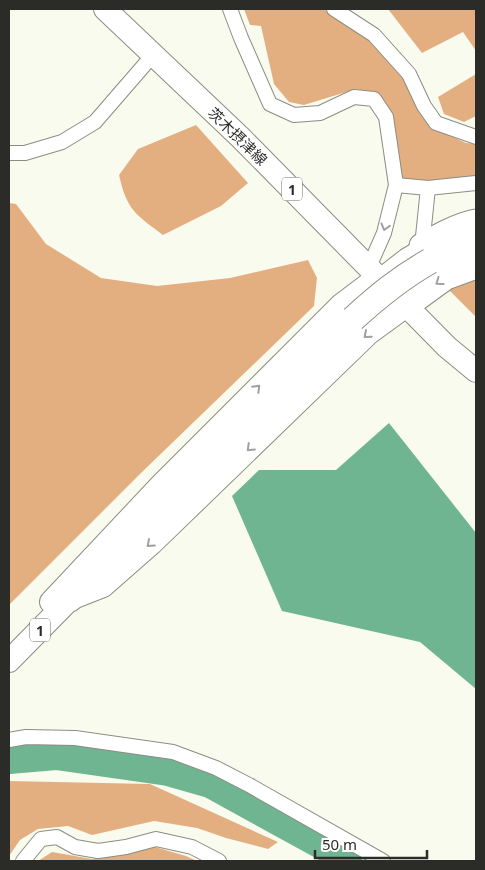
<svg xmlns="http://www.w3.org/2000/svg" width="485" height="870" viewBox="0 0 485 870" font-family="'Noto Sans','Noto Sans JP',sans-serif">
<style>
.forest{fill:#e4af80}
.water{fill:#70b592}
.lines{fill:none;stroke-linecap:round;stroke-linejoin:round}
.river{stroke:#70b592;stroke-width:28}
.minor-casing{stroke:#8c8d82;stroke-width:16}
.primary-casing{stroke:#8c8d82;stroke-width:24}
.motorway-casing{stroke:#8c8d82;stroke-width:27}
.minor{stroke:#fff;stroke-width:14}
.primary{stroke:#fff;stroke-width:22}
.motorway{stroke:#fff;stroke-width:25}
.motorway-bridge-casing{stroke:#8c8d82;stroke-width:27;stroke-linecap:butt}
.motorway-bridge{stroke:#fff;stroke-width:25}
.oneway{stroke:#a0a09e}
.labels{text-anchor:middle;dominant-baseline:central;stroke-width:4;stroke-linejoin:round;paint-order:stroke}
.shield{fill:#fff;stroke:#6b6b68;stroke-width:1}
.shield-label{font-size:14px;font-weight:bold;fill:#2b2b27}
.street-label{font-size:15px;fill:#2b2b27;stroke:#fff}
</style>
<rect width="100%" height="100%" fill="#fafbef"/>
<g class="forest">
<path d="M 244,9 L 324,9 L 369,38 L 402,77 L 417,107 L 433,128 L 466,143 L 476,144 L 476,178 L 428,181 L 402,178 L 391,115 L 376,93 L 356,89 L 304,105 L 289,102 L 274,84 L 261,26 L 250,25 Z"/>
<path d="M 388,9 L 476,9 L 476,51 L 463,32 L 422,53 Z"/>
<path d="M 476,74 L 476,116 L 464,122 L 444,114 L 438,97 Z"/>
<path d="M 196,125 L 248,183 L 221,206 L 163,235 C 135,214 127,210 119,175 L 138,149 Z"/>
<path d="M 9,203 L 16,204 L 46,244 L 101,278 L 157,286 L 230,278 L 308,260 L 317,278 L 314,306 L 142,472 L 10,604 L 9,604 Z"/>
<path d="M 476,274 L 476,317 L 449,290 Z"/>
<path d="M 9,781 L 150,784 L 278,842 L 268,849 L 226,838 L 197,828 L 154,821 L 92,835 L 68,826 L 38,829 L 20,840 L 9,856 Z"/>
<path d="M 155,847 L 186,856 L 197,861 L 38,861 L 52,852 L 92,859 L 127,854 Z"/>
</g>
<path class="water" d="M 389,423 L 476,533 L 476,689 L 420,642 L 282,611 L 232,496 L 259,470 L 336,470 Z"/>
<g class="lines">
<path class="river" d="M 9,760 L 56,756 L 168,772 L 210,784 L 332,851 L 348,861"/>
<defs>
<g id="minor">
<path d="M 230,9 L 241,38 L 270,104 L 294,115 L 320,113 L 354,97 L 374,99 L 386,117 L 396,185 L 384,233 L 369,267"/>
<path d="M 334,9 L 374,35 L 409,74 L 424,106 L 436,123 L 476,137"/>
<path d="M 9,153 L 25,153 L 62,142 L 95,122 L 153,55"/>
<path d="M 396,185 L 428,188 L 476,183"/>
<path d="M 378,277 L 405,256 L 422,246 L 428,188"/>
<path d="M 9,740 L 26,737 L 75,738 L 173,752 L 216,768 L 249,785 L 383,861"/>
<path d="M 23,861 L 41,839 L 57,837 L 75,847 L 98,851 L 126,847 L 156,839 L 192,847 L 219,861"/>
</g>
<g id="primary">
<path d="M 105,9 L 240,137 L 447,347 L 476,371"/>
<path d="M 51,602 L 161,485 L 341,305 L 378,277"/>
<path d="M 9,661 L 70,599 L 103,586 L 152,543 L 369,333 L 406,306"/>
</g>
<g id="motorway">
<path d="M 422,246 C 439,236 457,226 476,222"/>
<path d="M 430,261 L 476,242"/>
<path d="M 406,306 L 446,277 L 476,266"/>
<path d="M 70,599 L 152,516 L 353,319"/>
</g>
</defs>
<use href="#minor" class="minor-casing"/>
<use href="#primary" class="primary-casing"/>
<use href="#motorway" class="motorway-casing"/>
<use href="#minor" class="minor"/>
<use href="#primary" class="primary"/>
<use href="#motorway" class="motorway"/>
<defs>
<path id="motorway-bridge" d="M 353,319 C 378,296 400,278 430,261"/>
</defs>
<use href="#motorway-bridge" class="motorway-bridge-casing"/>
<use href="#motorway-bridge" class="motorway-bridge"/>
</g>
<defs><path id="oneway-chevron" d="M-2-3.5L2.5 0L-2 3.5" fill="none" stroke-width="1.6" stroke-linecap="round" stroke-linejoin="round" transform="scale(1.25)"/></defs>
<g class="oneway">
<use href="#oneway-chevron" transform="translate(385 227) rotate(105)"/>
<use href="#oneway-chevron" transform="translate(439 282) rotate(144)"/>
<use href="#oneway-chevron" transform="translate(367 335) rotate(139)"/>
<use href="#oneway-chevron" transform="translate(257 388) rotate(-45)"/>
<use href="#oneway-chevron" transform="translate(250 448) rotate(136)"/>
<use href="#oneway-chevron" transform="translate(150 544) rotate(138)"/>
</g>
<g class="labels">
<g class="shield">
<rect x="282" y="177.5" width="20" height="23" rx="4"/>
<rect x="30" y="618.5" width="20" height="23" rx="4"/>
</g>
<g class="shield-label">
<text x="292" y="189">1</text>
<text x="40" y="630">1</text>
</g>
<g class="street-label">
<text transform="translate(238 136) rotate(44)">茨木摂津線</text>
</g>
</g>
<rect width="485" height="870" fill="none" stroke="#2b2b27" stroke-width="20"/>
<path d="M315 850v8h112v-8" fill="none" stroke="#2b2b27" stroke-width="2.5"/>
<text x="322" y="850" font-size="15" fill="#2b2b27" stroke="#ffffff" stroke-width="4" paint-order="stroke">50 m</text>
</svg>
